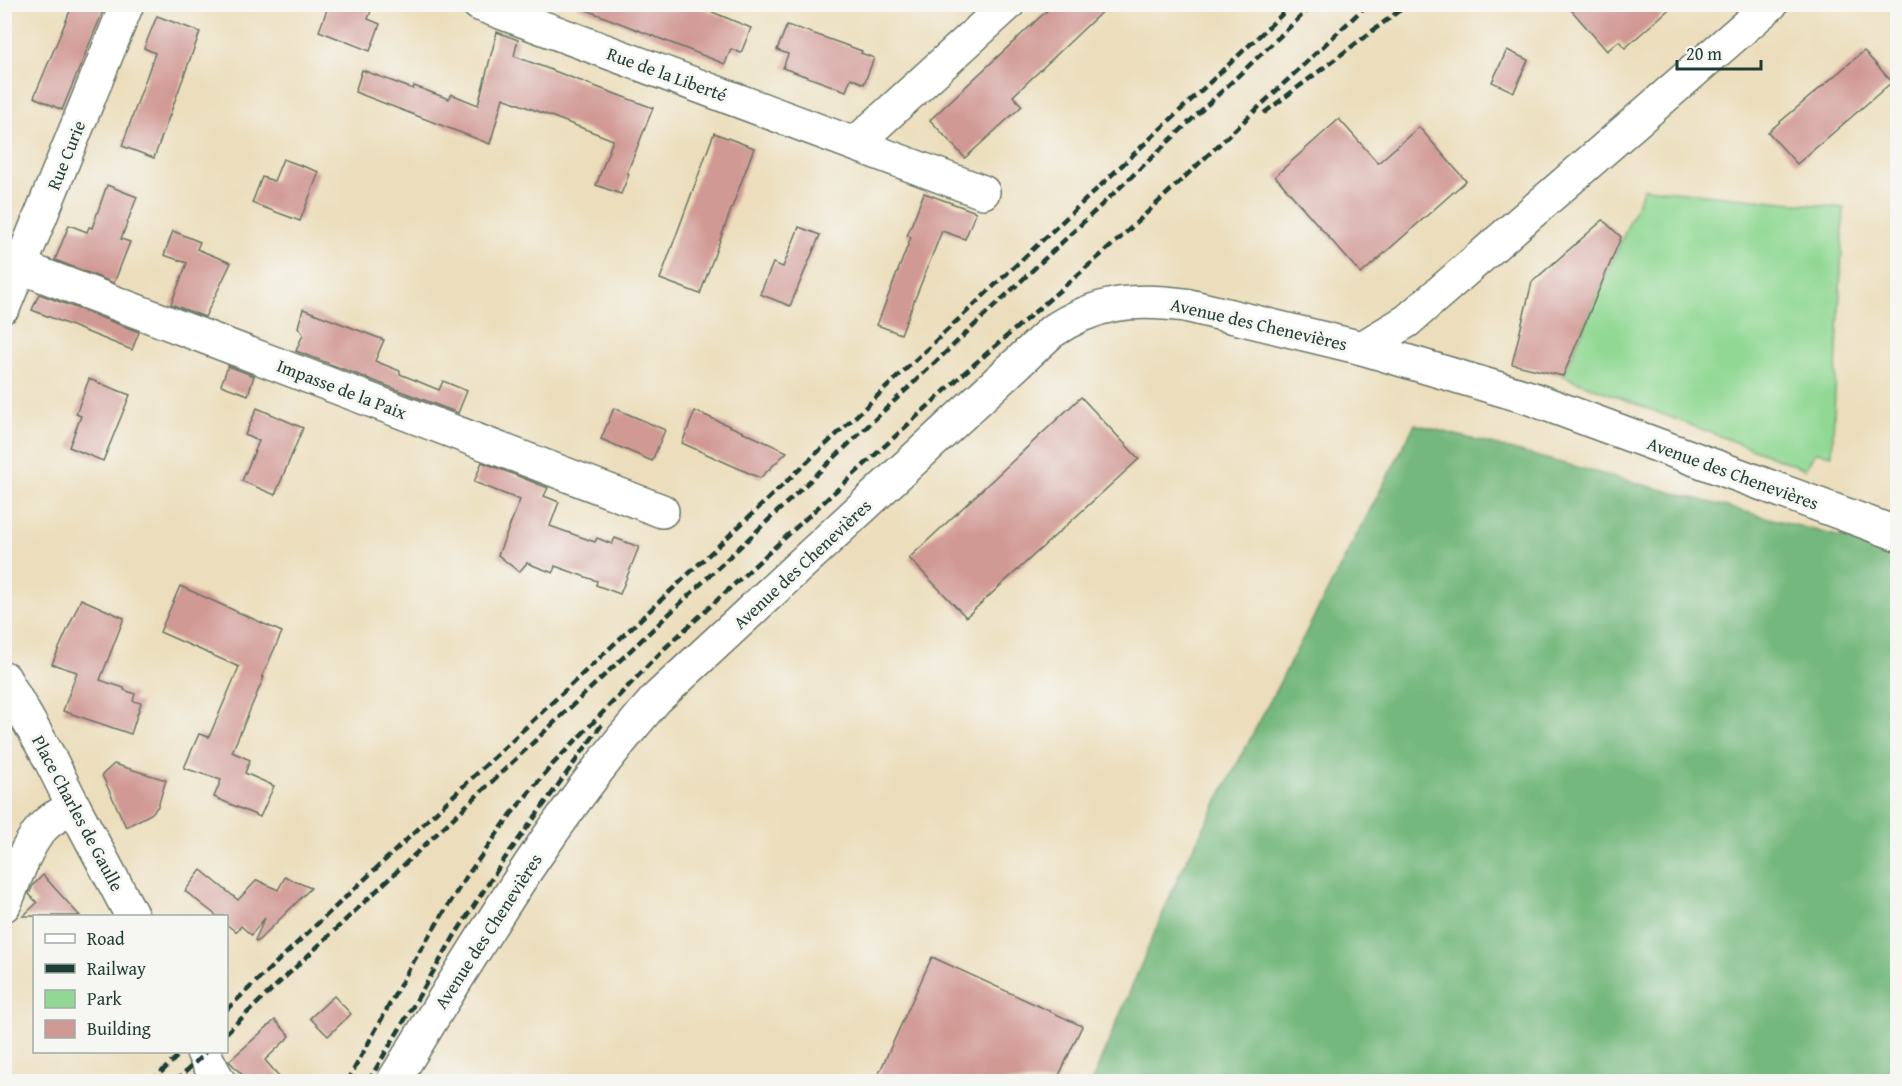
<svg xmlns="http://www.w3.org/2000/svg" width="1902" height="1086" viewBox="0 0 1902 1086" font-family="'Gentium Book Plus',serif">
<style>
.green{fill:#90d893;stroke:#588a64;stroke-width:1.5}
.forest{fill:#74b87d;stroke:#4a7a58;stroke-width:1.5}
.building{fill:#d19994}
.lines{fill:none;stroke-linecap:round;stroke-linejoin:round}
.minor-casing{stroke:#677564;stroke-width:36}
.minor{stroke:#fff;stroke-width:33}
.rail{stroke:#1f3d34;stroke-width:4.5;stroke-dasharray:9 4.5;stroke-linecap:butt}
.labels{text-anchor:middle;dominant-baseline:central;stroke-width:6;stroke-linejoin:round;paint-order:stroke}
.street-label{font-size:18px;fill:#1f3d34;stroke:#f6f6f2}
</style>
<rect width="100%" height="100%" fill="#f6f6f2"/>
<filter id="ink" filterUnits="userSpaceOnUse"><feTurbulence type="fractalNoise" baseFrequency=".0167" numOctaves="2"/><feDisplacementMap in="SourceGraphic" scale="12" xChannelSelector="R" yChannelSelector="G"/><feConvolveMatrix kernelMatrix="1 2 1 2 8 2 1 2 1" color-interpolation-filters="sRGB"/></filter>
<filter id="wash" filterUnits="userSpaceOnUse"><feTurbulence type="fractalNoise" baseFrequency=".008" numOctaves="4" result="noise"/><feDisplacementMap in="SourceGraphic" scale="24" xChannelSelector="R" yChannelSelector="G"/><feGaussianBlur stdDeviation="1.35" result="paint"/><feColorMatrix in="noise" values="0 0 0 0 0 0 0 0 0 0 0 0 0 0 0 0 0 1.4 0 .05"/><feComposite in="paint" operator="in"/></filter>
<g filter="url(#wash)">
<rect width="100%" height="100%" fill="#ecdebc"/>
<path class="green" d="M 1644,188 L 1844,208 L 1832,455 L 1816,452 L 1805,469 L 1563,376 Z"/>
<path class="forest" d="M 1415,424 L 1897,552 L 1897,1081 L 1092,1081 L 1179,875 Z"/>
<g id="blocks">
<g class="building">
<path d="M 73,4 L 106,4 L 62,110 L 34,97 Z"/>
<path d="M 329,4 L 353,4 L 371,11 L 368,19 L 380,24 L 370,51 L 319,31 Z"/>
<path d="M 576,4 L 693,4 L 751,28 L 741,53 L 731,49 L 725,64 L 576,6 Z"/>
<path d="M 1054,4 L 1110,4 L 1013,96 L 1022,106 L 965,158 L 930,120 Z"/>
<path d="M 1566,4 L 1675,4 L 1625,48 L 1619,41 L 1607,51 Z"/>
<path d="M 157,16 L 200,32 L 154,158 L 122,146 L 155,53 L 144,48 Z"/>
<path d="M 787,25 L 798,29 L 798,28 L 862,51 L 861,53 L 874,58 L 864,84 L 851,78 L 846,91 L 783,68 L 788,54 L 777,50 Z"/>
<path d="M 497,32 L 518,40 L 514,56 L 653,108 L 627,173 L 629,174 L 621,194 L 596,185 L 613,140 L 590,131 L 503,98 L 490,144 L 355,92 L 362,70 L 413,89 L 414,86 L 449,99 L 451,94 L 478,105 Z"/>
<path d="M 1507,50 L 1528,60 L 1514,92 L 1492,82 Z"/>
<path d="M 1864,51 L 1892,82 L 1797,164 L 1768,132 Z"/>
<path d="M 1339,119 L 1378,163 L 1419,127 L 1466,181 L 1361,274 L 1275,176 Z"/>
<path d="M 714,133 L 754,148 L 700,294 L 660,279 Z"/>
<path d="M 283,159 L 319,172 L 300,221 L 252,203 L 262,177 L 274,181 Z"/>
<path d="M 107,185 L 137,197 L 121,239 L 130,242 L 114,283 L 55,260 L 69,225 L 87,232 L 89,227 L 92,228 Z"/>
<path d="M 924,193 L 976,212 L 965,239 L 942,231 L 901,334 L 877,325 L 911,237 L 907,236 Z"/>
<path d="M 1603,220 L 1621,237 L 1563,376 L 1512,364 L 1532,282 Z"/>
<path d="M 799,227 L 820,235 L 790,306 L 760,294 L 773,263 L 783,267 Z"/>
<path d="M 173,231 L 200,242 L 197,249 L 231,263 L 205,317 L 171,304 L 187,263 L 164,255 Z"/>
<path d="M 39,294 L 139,332 L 132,350 L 32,310 Z"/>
<path d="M 303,309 L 384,340 L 375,361 L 400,371 L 400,374 L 439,390 L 443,381 L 467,391 L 458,413 L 296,351 L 303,334 L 298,327 Z"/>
<path d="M 228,366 L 254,376 L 248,395 L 221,385 Z"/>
<path d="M 89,379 L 130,395 L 103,461 L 69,447 L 81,416 L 76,414 Z"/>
<path d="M 1081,397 L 1139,459 L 966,617 L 909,558 Z"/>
<path d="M 257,408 L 303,428 L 275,495 L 242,481 L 259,441 L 245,435 Z"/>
<path d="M 614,408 L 665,430 L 652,461 L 601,439 Z"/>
<path d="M 695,411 L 750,435 L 787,452 L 760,478 L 682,443 Z"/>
<path d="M 482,462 L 548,488 L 544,496 L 559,502 L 550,526 L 595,542 L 597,538 L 612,544 L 615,538 L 639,547 L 620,594 L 596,585 L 597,581 L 555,566 L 553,573 L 527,563 L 519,572 L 498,555 L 520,500 L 474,482 Z"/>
<path d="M 180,586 L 282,632 L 262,677 L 264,677 L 232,752 L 250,760 L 245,773 L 274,786 L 260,817 L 214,797 L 221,780 L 184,768 L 199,734 L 209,737 L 239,667 L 160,632 Z"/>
<path d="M 81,599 L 124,618 L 100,680 L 124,688 L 124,690 L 135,694 L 133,701 L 141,703 L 131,734 L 63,711 L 77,672 L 52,664 Z"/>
<path d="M 114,764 L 166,780 L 158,806 L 155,810 L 151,814 L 126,827 L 102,775 Z"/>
<path d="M 201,870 L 238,900 L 257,880 L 278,890 L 285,877 L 311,888 L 257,942 L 255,940 L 265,918 L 251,935 L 241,926 L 236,932 L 226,924 L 226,916 L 217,916 L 185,891 Z"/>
<path d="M 43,875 L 60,894 L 80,916 L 23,916 L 37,903 L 29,894 L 33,885 Z"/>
<path d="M 932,957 L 1082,1026 L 1056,1082 L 875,1082 Z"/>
<path d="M 334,996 L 351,1014 L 328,1036 L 310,1018 Z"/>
<path d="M 275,1020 L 290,1036 L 265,1060 L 284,1082 L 249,1082 L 229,1061 Z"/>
</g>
</g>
</g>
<g filter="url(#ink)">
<use href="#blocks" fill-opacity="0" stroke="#677564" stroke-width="1.5"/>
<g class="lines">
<defs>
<g id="minor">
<path d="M 479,4 L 983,192"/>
<path d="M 855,144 L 1008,4"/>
<path d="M 21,267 L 662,511"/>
<path d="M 4,306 L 127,4"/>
<path d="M 1362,348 L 1407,321 L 1771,4"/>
<path d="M 4,678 L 49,757 L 74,807 L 132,916"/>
<path d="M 4,905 C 15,881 26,843 45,825 C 53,817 64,812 74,807"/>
<path d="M 203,1052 L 219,1082"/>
<path d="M 393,1082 C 474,951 554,814 656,699 L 1051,332 C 1096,302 1132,298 1185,305 L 1362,348 L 1530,398 L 1898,534"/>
</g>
</defs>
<use href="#minor" class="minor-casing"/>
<use href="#minor" class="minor"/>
<g class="rail">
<path d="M 1264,113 L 1408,4"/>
<path d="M 226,1010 L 1293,4"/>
<path d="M 226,1033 L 1314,4"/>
<path d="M 151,1082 L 182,1052"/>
<path d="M 175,1082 L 206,1052"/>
<path d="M 347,1082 L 410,967 L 464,880 L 512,813 L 552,765 L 665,648 L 963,374 L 1118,240 L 1368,4"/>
<path d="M 368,1082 L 455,935 L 503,861 L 603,723"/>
</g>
</g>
</g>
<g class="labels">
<g class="street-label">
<text transform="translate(667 74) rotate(20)">Rue de la Liberté</text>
<text transform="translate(66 155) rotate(-68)">Rue Curie</text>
<text transform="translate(1259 324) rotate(13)">Avenue des Chenevières</text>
<text transform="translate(342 389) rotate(21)">Impasse de la Paix</text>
<text transform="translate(1733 473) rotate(20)">Avenue des Chenevières</text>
<text transform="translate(802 564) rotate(-43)">Avenue des Chenevières</text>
<text transform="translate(78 813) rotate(62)">Place Charles de Gaulle</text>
<text transform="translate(488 931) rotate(-57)">Avenue des Chenevières</text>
</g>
</g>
<rect width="1902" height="1086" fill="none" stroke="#f6f6f2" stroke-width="24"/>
<rect x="33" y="915" width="195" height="138" fill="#f6f6f2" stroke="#a0aca6" stroke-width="1.5"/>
<rect x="45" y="934" width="30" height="9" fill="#ffffff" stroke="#a0aca6" stroke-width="1.5"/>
<text x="87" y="945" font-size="18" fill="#1f3d34">Road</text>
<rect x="45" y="964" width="30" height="9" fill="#1f3d34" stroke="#a0aca6" stroke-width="1.5"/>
<text x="87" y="975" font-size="18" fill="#1f3d34">Railway</text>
<rect x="45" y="990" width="30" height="18" fill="#90d893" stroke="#a0aca6" stroke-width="1.5"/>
<text x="87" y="1005" font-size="18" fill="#1f3d34">Park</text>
<rect x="45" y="1020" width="30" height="18" fill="#d19994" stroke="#a0aca6" stroke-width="1.5"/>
<text x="87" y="1035" font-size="18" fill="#1f3d34">Building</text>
<path d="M1677 60v9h84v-9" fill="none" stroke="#1f3d34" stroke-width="3"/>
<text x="1686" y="60" font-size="18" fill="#1f3d34" stroke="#f6f6f2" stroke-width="4.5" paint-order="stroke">20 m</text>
</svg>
